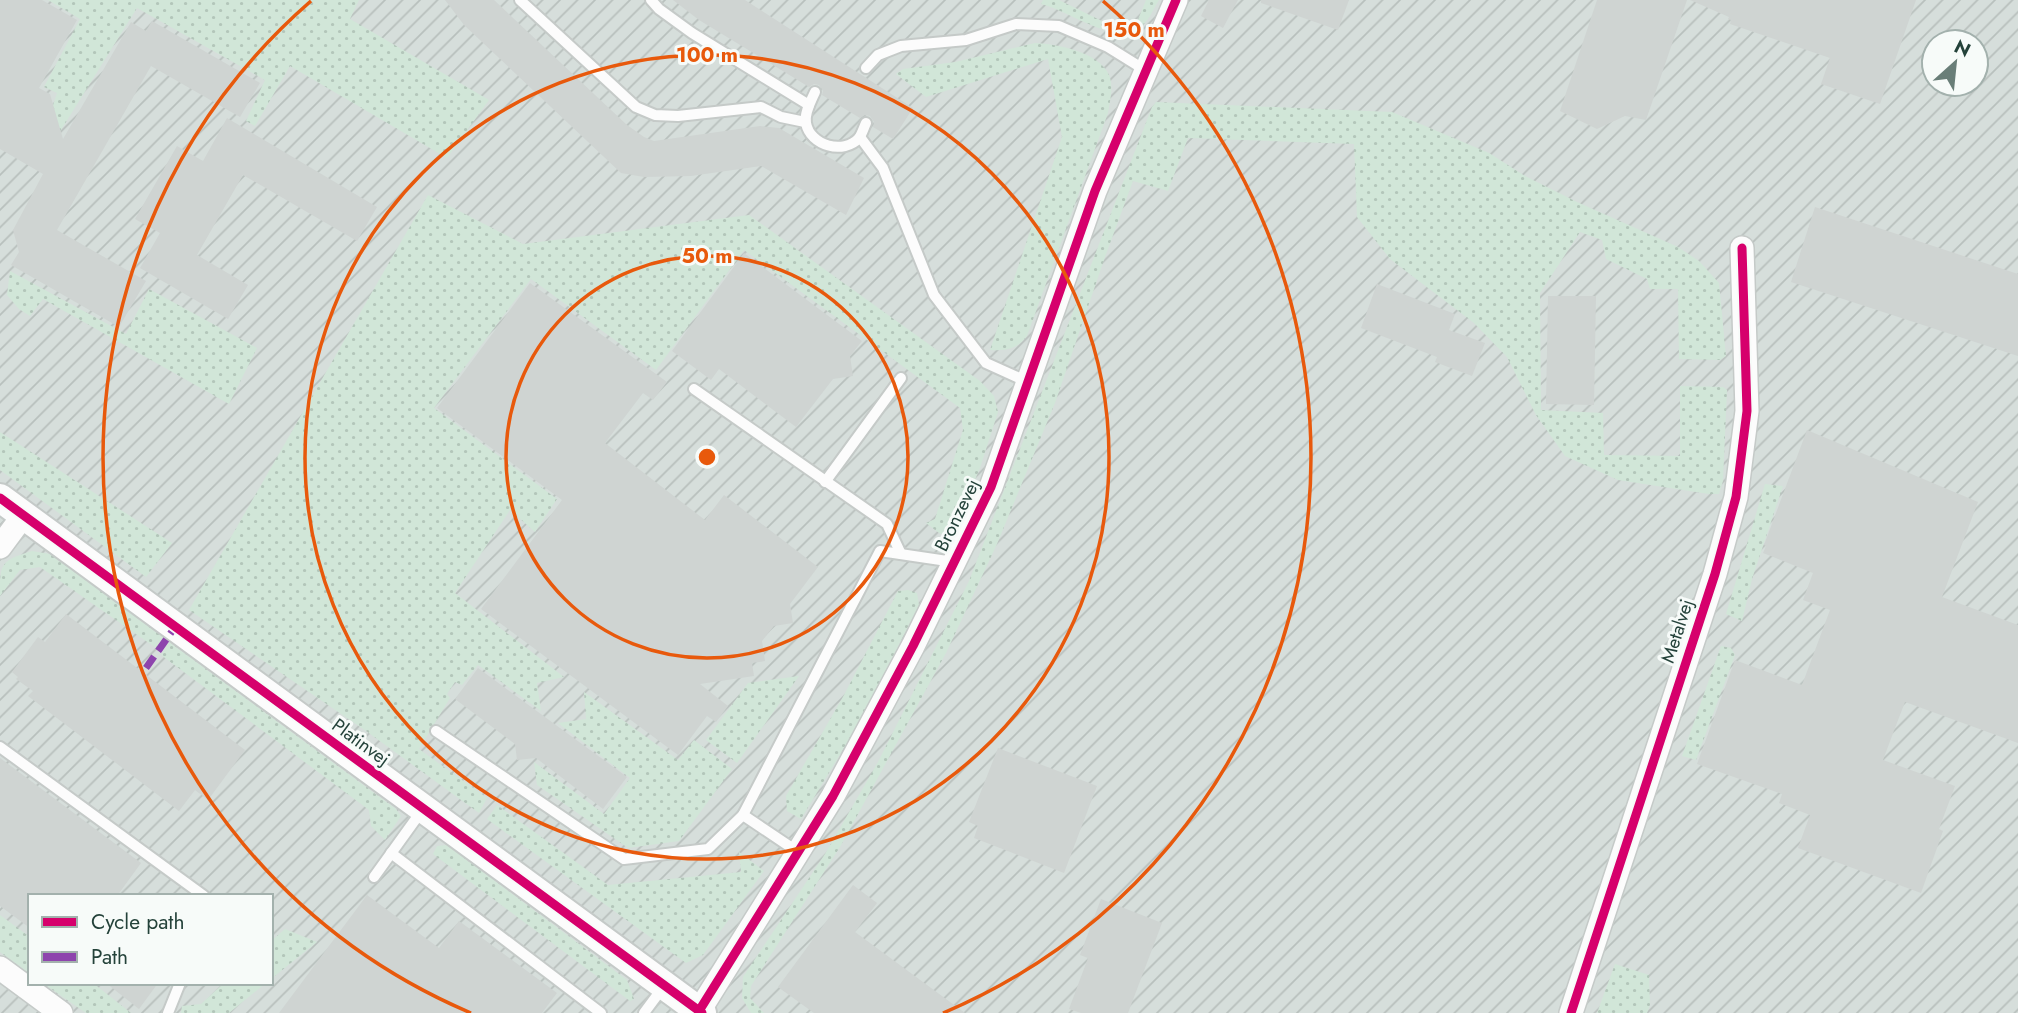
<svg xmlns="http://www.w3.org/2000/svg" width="2018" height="1013" viewBox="0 0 2018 1013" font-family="Jost,sans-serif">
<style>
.industrial{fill:url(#industrial-furrows);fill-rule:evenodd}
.grass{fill:url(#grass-dots)}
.building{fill:#cfd4d2}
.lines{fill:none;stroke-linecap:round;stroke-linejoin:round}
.service-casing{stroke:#c5cac8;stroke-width:14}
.minor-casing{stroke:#c5cac8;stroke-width:26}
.tertiary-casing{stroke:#c5cac8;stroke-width:32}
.service{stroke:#fcfcfc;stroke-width:10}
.minor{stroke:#fcfcfc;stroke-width:23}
.tertiary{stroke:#fcfcfc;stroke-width:28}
.quiet{stroke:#8e44ad;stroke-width:7;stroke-dasharray:14 7;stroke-linecap:butt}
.cycleway-casing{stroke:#f7fbf9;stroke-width:13}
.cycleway{stroke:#d6006c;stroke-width:9}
.ring{fill:none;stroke:#e8590c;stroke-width:3.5}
.labels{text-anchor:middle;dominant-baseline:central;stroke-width:6;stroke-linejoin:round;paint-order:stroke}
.street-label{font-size:19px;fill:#24423a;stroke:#f7fbf9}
.centre{fill:#e8590c;stroke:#f7fbf9;stroke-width:3.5}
.ring-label{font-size:21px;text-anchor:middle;font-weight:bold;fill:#e8590c;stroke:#f7fbf9;stroke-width:6;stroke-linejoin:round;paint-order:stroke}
</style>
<defs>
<pattern id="industrial-furrows" width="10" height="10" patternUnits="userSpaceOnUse" patternTransform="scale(1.75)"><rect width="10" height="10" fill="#d6dedb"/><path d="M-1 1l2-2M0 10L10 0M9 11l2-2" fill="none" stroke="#b8c0bd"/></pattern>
<pattern id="grass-dots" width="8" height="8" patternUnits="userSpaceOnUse" patternTransform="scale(1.75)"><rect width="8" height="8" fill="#d1e6d8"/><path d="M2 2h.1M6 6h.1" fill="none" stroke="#b3c6ba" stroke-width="1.8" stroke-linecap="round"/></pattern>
</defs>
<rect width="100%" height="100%" fill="#e8edeb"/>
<path class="industrial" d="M 0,0 L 2018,0 L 2018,1013 L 0,1013 ZM 1934,42 L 1976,42 L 1976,84 L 1934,84 ZM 30,896 L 271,896 L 271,983 L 30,983 Z"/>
<g class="grass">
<path d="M 48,0 L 359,0 L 350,19 L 489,100 L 447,158 L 290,66 L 255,126 L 246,121 L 265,80 L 137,8 L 56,138 L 45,130 L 57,93 L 44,87 L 80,19 Z"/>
<path d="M 1043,0 L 1059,0 L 1112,26 L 1135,27 L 1146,0 L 1159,0 C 1154,8 1150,18 1144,24 C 1119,50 1071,11 1041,4 Z"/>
<path d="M 1035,43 C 1057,44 1099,52 1109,75 C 1114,87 1110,100 1108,113 L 1027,336 C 1017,349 1007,351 990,350 L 1062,137 L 1048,59 L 926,97 L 896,74 L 903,69 L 955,62 Z"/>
<path d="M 1156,102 L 1392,112 L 1489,153 L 1525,176 L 1577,202 L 1678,247 L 1699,261 L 1719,283 L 1726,356 L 1720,360 L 1679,359 L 1678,289 L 1650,289 L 1647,279 L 1606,259 L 1602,240 L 1580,232 L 1540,293 L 1541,410 L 1603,413 L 1604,455 L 1680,456 L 1680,386 L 1723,387 L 1727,390 L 1723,481 L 1719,494 L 1709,494 L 1618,480 L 1565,456 L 1536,415 L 1507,357 L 1474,323 L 1390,259 L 1357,217 L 1354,144 L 1188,138 L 1168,191 L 1133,181 L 1105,257 L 1055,403 L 997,544 L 946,653 L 840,847 L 751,986 L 750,998 L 764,1013 L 751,1013 L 742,998 L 743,977 L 825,854 L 878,762 L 969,581 L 1152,107 Z"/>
<path d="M 428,195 L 523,244 L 749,215 L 980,381 L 994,396 L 998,412 L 980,468 L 953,532 L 948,536 L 939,533 L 926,523 L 935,519 L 963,430 L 960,408 L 744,250 L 656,370 L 531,279 L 434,408 L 557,499 L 535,532 L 510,510 L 455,593 L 564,677 L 537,683 L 541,711 L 478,665 L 462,685 L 455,682 L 447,694 L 450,698 L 419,749 L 487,798 L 479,813 L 366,731 L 189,610 Z"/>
<path d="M 10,271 L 126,334 L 149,289 L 257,348 L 229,404 L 43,299 L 30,316 L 19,309 L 7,295 Z"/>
<path d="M 0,432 L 172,543 L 146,577 L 0,470 Z"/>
<path d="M 1765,484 L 1783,486 L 1752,579 L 1742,621 L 1726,614 Z"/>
<path d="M 32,551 L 50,554 L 163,637 L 156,648 L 40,567 L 20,570 L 0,596 C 0,563 0,561 32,551 Z"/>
<path d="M 908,590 L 917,593 L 919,605 L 859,723 L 801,819 L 787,811 L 786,796 L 844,695 L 898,591 Z"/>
<path d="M 169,642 L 396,809 L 401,816 L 385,840 L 371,826 L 369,810 L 161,655 Z"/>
<path d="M 1721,646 L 1731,648 L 1735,655 L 1696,760 L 1682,756 Z"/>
<path d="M 799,676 L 737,763 L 706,740 L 748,683 Z"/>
<path d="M 584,692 L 678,760 L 694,740 L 732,769 L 679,841 L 628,848 L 537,785 L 534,762 L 604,814 L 630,778 L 558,723 L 586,719 Z"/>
<path d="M 497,805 L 608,885 L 741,872 L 739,852 L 764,871 L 703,955 L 686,963 L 487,819 Z"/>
<path d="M 447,845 L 627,980 L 634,999 L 630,1001 L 433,854 L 437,846 Z"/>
<path d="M 0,915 L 30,937 L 30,974 L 0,952 Z"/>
<path d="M 285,929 L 317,942 L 271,979 L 271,941 Z"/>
<path d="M 1615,964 L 1649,975 L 1650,1005 L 1647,1013 L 1597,1013 Z"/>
<path d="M 50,983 L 93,983 L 131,1013 L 86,1013 L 47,986 Z"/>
<path d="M 224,983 L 266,983 L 229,1013 L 181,1013 L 182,1006 L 201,1004 Z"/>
</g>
<g class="building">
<path d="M 0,0 L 42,0 L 77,20 L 39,88 L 50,94 L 63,139 L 131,22 L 146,31 L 152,21 L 260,83 L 240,117 L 151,66 L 57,230 L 146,281 L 119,327 L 11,265 L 19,252 L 13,230 L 43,174 L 0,149 Z"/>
<path d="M 445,0 L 494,0 L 627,125 L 644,137 L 654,141 L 760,126 L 779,128 L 864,178 L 846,215 L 761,166 L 691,176 L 644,177 L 621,173 L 464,25 Z"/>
<path d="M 673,0 L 745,0 L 913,108 L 893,139 L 873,127 L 874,122 L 870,116 L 865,115 L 860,118 L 822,95 L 823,91 L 819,85 L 814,84 L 809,87 L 699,20 Z"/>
<path d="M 1209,0 L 1238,0 L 1223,28 L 1201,16 Z"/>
<path d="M 1261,0 L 1349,0 L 1338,30 L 1261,3 Z"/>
<path d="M 1597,0 L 1687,0 L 1646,120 L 1625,116 L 1597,129 L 1560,111 Z"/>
<path d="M 1690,0 L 1916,0 L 1880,104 L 1821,84 L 1830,58 L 1730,24 L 1731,20 L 1728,19 L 1729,17 Z"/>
<path d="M 227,118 L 377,207 L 357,241 L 243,175 L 197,255 L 248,285 L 228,319 L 140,268 L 160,233 L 135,219 L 177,146 L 203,161 Z"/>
<path d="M 1815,207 L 2018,274 L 2018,356 L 1791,282 Z"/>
<path d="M 744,253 L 862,341 L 850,356 L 853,376 L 833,379 L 796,427 L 719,369 L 711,380 L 672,351 Z"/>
<path d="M 530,283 L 667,382 L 653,400 L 643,393 L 605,443 L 705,520 L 724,495 L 818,567 L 790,604 L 793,623 L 774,626 L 762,641 L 765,661 L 752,663 L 754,676 L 700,684 L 728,706 L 716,722 L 707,716 L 678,755 L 481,609 L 562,500 L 437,408 Z"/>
<path d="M 1377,284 L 1455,314 L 1449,330 L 1485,343 L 1472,376 L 1435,362 L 1437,357 L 1361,328 Z"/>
<path d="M 1548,296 L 1596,296 L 1594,405 L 1546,404 Z"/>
<path d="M 1807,430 L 1978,502 L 1942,597 L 2018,625 L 2018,743 L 1905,702 L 1895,728 L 1883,760 L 1955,786 L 1939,829 L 1943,831 L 1921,893 L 1798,848 L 1810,815 L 1779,803 L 1782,794 L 1697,764 L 1735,660 L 1802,685 L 1830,610 L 1803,600 L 1813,573 L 1763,553 L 1766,546 L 1764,545 Z"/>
<path d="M 66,614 L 245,750 L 208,800 L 195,790 L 179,811 L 28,696 L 33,691 L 16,679 L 18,677 L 12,672 L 38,637 L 45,642 Z"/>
<path d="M 478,668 L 627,777 L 603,809 L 536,758 L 517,760 L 515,744 L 455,699 Z"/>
<path d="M 998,748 L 1097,786 L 1064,873 L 974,838 L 978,826 L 969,822 Z"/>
<path d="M 0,758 L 141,863 L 117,896 L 30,896 L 30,928 L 0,906 Z"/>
<path d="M 853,885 L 877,903 L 855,932 L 965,1013 L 814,1013 L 778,987 Z"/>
<path d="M 367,895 L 439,948 L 459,921 L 557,993 L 542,1013 L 279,1013 Z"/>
<path d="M 1101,899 L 1162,923 L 1128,1013 L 1081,1013 L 1069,1009 L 1088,958 L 1080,955 Z"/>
<path d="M 106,983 L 158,983 L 139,1009 Z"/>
</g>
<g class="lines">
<defs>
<g id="service">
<path d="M 520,0 L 636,107 L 655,115 L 678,116 L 761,107 L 781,117 L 805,122"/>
<path d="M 651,0 L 659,9 L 692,33 L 809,105"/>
<path d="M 866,68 L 878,55 L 901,46 L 966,40 L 1016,24 L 1059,26 L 1108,47 L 1145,70"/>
<path d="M 815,92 C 811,101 804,113 806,123 C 810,146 844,155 859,138 C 862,134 864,127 866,123"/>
<path d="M 860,137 L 883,168 L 934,295 L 986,363 L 1028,382"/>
<path d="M 694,389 L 887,524 L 901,554"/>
<path d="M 825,482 L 901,378"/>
<path d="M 436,731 L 624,859 L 708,849 L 743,815 L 880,551 L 954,562"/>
<path d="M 0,747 L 204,896"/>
<path d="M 743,815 L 798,852"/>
<path d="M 391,853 L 601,1013"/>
<path d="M 374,877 L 423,809"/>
<path d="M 168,1013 L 180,983"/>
<path d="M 644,1013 L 664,986"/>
</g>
<g id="minor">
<path d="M 0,547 L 23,516"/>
<path d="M 0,968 L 61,1013"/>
<path d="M 699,1011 L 833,796 L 913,646 L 991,487 L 1095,191 L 1176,0"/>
<path d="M 1571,1013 L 1715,574 L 1736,497 L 1747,411 L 1742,248"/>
</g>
<path id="tertiary" d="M 0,498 L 702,1013"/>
</defs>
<use href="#service" class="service-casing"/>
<use href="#minor" class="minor-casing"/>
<use href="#tertiary" class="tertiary-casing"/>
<use href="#service" class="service"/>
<use href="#minor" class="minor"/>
<use href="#tertiary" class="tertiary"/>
<path class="quiet" d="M 146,668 L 175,627"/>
<defs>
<g id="cycleway">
<path d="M 0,498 L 702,1013"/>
<path d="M 699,1011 L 833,796 L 913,646 L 991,487 L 1095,191 L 1176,0"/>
<path d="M 1571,1013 L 1715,574 L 1736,497 L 1747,411 L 1742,248"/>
</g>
</defs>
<use href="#cycleway" class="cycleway-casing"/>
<use href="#cycleway" class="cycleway"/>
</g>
<g class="ring">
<circle cx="707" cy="457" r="201"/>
<circle cx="707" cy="457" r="402"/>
<path d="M471 1013A604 604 0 0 1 311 1M1103 1A604 604 0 0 1 943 1013"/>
</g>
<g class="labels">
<g class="street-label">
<text transform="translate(957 515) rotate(-64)">Bronzevej</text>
<text transform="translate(1677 631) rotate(-72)">Metalvej</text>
<text transform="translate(361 742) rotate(36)">Platinvej</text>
</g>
</g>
<circle cx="707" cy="457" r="10" class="centre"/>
<g class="ring-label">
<text x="1134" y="37">150 m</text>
<text x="707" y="62">100 m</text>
<text x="707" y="263">50 m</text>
</g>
<rect x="28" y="894" width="245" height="91" fill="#f7fbf9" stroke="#a3b1ad" stroke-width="2"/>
<rect x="42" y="917" width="35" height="10" fill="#d6006c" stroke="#a3b1ad" stroke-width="2"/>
<text x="91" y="929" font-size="21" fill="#24423a">Cycle path</text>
<rect x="42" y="952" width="35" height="10" fill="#8e44ad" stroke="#a3b1ad" stroke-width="2"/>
<text x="91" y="964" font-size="21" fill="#24423a">Path</text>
<g transform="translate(1955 63) rotate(27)"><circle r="33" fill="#f7fbf9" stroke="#a3b1ad" stroke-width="2"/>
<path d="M0-5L12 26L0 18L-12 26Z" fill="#697e78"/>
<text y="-10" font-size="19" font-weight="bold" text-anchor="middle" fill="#24423a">N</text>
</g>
</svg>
